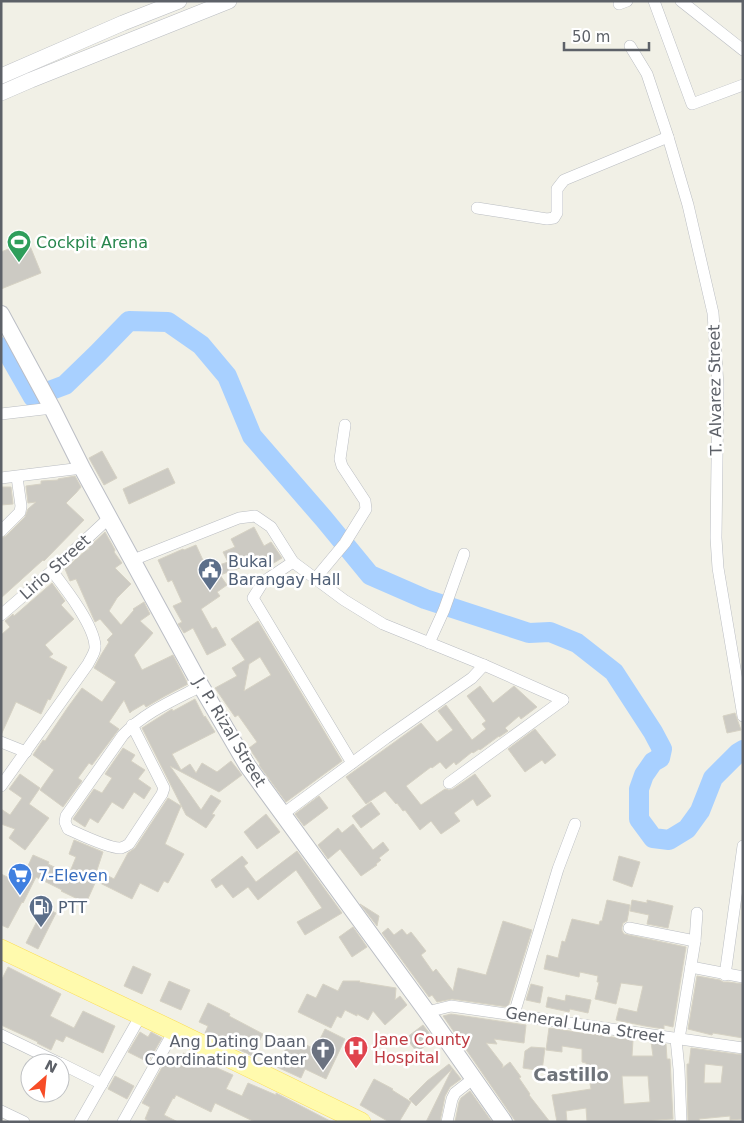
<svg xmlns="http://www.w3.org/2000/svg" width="744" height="1123" viewBox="0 0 744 1123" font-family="'DejaVu Sans',sans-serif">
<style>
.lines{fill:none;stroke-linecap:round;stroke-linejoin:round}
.river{stroke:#a8d0ff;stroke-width:20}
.building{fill:#cccac3;stroke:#d6d2c4;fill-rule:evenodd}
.minor-casing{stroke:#babdc2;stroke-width:12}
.tertiary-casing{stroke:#babdc2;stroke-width:16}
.secondary-casing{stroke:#bbbec5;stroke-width:18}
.primary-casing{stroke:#fcde54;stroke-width:20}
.minor{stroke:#fff;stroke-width:11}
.tertiary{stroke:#fff;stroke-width:15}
.secondary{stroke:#fff;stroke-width:16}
.primary{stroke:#fffaad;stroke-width:19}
.labels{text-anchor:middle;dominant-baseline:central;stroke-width:5;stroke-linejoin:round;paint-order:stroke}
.leisure-label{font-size:16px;fill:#27864d;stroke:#fff;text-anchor:start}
.street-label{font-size:16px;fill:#5d6168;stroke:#fff}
.service-label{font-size:16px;fill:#4e5e75;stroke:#fff;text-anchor:start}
.shop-label{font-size:16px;fill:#366cbe;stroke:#fff;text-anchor:start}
.health-label{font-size:16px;fill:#be3a42;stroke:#fff;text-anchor:start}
.worship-label{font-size:16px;fill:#5b616d;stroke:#fff;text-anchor:end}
.neighbourhood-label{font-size:18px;font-weight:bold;fill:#6e737a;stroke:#fff}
</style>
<rect width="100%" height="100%" fill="#f1f0e6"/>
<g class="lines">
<g class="river">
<path d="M 1,347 L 9,355 L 33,397 L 35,397"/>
<path d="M 49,391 L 65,385 L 97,354 L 129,321 L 168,322 L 201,345 L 227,376 L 252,436 L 324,519 L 370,575 L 425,599 L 529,633 L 550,632 L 577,643 L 614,672 L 653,732 L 662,749 L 660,758 L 653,762 L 644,775 L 639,789 L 639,819 L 653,838 L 669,840 L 687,829 L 700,811 L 713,778 L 738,753 L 743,750"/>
</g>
</g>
<g class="building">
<path d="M 28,241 L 41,273 L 1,289 L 1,252 Z"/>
<path d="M 102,451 L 117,478 L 104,485 L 89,458 Z"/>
<path d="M 168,468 L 175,483 L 129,504 L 123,489 Z"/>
<path d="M 75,476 L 81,487 L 76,493 L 66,503 L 84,520 L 44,561 L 43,560 L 1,598 L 1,538 L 6,536 L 25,517 L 28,509 L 36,502 L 28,503 L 26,486 L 41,484 L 41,481 L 58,480 L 58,479 Z"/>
<path d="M 1,487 L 11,487 L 13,504 L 1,505 Z"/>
<path d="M 254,527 L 264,546 L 271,542 L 282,558 L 262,570 L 257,562 L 220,575 L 227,585 L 217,592 L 220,596 L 201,609 L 212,629 L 216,627 L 226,645 L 207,655 L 193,628 L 184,633 L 178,624 L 182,622 L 173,606 L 182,602 L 172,580 L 168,582 L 158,560 L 183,549 L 184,550 L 196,545 L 207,569 L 228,562 L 223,552 L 235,547 L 231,539 Z"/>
<path d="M 105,532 L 115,550 L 114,552 L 122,563 L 115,568 L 131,584 L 117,598 L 109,611 L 121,625 L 134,610 L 133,609 L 144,602 L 150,614 L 140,621 L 153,633 L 134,655 L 142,670 L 173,655 L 188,684 L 165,696 L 146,707 L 144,704 L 132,711 L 130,713 L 124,700 L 109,722 L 119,729 L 92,765 L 89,763 L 78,778 L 82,781 L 63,807 L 40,790 L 54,770 L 33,755 L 43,740 L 45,741 L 68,707 L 82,688 L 102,702 L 116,682 L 94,668 L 101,655 L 109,642 L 107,640 L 113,634 L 100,619 L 95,622 L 76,579 L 70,581 L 65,569 L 85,551 L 89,549 L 89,547 Z"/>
<path d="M 52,583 L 65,601 L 61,605 L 74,619 L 45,645 L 53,654 L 49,657 L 67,667 L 50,700 L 48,699 L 41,714 L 16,702 L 1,735 L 1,635 L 10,627 L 5,621 L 13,614 L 14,616 Z"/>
<path d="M 258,621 L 342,761 L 286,802 L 259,765 L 260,764 L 249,748 L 257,742 L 238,715 L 235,717 L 215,688 L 237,676 L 232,668 L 245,660 L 231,639 ZM 260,657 L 271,675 L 244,691 L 249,664 Z"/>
<path d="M 480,686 L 493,703 L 514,686 L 537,707 L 521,719 L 519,716 L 505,728 L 508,731 L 499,737 L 499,736 L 480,750 L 479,749 L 473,753 L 472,752 L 456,765 L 454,762 L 446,769 L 440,762 L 432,768 L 431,767 L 406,786 L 421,805 L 445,789 L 449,790 L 453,789 L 475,774 L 491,796 L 477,806 L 473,799 L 454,813 L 460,821 L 441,834 L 431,821 L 420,830 L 405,810 L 403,811 L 397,803 L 396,804 L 385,791 L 366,804 L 346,777 L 421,723 L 437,742 L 453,730 L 438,711 L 446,705 L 472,740 L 486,729 L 482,724 L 486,721 L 467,696 Z"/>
<path d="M 195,699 L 204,717 L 205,716 L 215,732 L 172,754 L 181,770 L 190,764 L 196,773 L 202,763 L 217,772 L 231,761 L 242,775 L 219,792 L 170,766 L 201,810 L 211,795 L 221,801 L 212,814 L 215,815 L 206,828 L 186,815 L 142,728 L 172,709 L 173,711 Z"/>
<path d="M 735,713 L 741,730 L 727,733 L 723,716 Z"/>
<path d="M 535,729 L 556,755 L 545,764 L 542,760 L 525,772 L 508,749 Z"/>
<path d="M 123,748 L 135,755 L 131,761 L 145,770 L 138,779 L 151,788 L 144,799 L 134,792 L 123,809 L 112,802 L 98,823 L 90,818 L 85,827 L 73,819 L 94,789 L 102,793 L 112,778 L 105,774 Z"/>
<path d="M 20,774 L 40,788 L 29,804 L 49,818 L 25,850 L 9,838 L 15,829 L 1,824 L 1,809 L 10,815 L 22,798 L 9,789 Z"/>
<path d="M 319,796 L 328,808 L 304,826 L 295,814 Z"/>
<path d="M 168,798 L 181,806 L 165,844 L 184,854 L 168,883 L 164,881 L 158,892 L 140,883 L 132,899 L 96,881 L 86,903 L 61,891 L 62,890 L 36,877 L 23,903 L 22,902 L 8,928 L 1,925 L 1,874 L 20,883 L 33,855 L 49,862 L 48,864 L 69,874 L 76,857 L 69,854 L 74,840 L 103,852 L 97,870 L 114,879 L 128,853 L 135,848 Z"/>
<path d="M 371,802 L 380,814 L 361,828 L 352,816 Z"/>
<path d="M 266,814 L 280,832 L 257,849 L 244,832 Z"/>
<path d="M 353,824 L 373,850 L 383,842 L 389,850 L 379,858 L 381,860 L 376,864 L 377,865 L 361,876 L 340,849 L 328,859 L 318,845 L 338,828 L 342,833 Z"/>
<path d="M 297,851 L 342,913 L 305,935 L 297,922 L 322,908 L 296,870 L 258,900 L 248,887 L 233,898 L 222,884 L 216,888 L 211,880 L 242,856 L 248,863 L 244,866 L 256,882 Z"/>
<path d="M 619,856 L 640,862 L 632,887 L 613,880 Z"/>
<path d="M 607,900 L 630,905 L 627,921 L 623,923 L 622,927 L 622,931 L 624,934 L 686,947 L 673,1027 L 664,1025 L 664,1029 L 645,1026 L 616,1020 L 619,1008 L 637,1012 L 643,986 L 621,983 L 616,1004 L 595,999 L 599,982 L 597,982 L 598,976 L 580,972 L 579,977 L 544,969 L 547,955 L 558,958 L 562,941 L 565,942 L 572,919 L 599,925 L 600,921 L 602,921 Z"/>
<path d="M 632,900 L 647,903 L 647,900 L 673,906 L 668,928 L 647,924 L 649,915 L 630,911 Z"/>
<path d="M 360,904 L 379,916 L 377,926 Z"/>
<path d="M 44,907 L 56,913 L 38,949 L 26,943 Z"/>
<path d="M 503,921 L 532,930 L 508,1007 L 452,999 L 437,1002 L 432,995 L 429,997 L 382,933 L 388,928 L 394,935 L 402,929 L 407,935 L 411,932 L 426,951 L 421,955 L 433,972 L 436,969 L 453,991 L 458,968 L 486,975 Z"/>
<path d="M 353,927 L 367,947 L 352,957 L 339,937 Z"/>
<path d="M 133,966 L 151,974 L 142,994 L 124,986 Z"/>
<path d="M 8,967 L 61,994 L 50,1016 L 74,1028 L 83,1011 L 115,1026 L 103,1053 L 66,1036 L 63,1042 L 56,1039 L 51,1050 L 37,1043 L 38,1042 L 1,1025 L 1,981 Z"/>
<path d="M 697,976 L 720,980 L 723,982 L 728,982 L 743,984 L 743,1038 L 713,1033 L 712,1035 L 688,1029 Z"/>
<path d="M 169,981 L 190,990 L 181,1010 L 160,1001 Z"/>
<path d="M 343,981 L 360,981 L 359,982 L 396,988 L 395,1000 L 400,996 L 407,1005 L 385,1025 L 373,1011 L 368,1020 L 357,1014 L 357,1016 L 345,1010 L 341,1018 L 337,1016 L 331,1028 L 298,1012 L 307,994 L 316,998 L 323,984 L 338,991 Z"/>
<path d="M 531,984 L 543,987 L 540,1003 L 526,1000 Z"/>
<path d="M 566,995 L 591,1000 L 588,1013 L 570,1009 L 569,1012 L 546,1007 L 548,997 L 565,1001 Z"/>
<path d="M 208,1003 L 230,1014 L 229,1016 L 263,1034 L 252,1056 L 205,1033 L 208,1026 L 199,1022 Z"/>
<path d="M 451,1014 L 526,1025 L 524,1043 L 494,1039 L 497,1044 L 486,1043 L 503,1065 L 502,1068 L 510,1062 L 521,1077 L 519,1078 L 530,1094 L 529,1095 L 550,1122 L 516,1122 L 443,1016 Z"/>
<path d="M 423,1025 L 434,1039 L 417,1052 L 406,1038 Z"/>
<path d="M 549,1028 L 633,1040 L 632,1056 L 653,1056 L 651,1042 L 666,1044 L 667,1059 L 670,1059 L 673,1119 L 628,1122 L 587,1122 L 586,1108 L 566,1111 L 567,1122 L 557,1122 L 552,1095 L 591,1089 L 586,1063 L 582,1062 L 582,1049 L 562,1046 L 562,1052 L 546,1050 ZM 622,1076 L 648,1076 L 650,1102 L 624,1104 Z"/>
<path d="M 325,1029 L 345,1039 L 326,1079 L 305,1069 L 301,1078 L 277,1067 L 291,1038 L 315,1049 Z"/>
<path d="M 140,1032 L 148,1037 L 151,1032 L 162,1038 L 148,1062 L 128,1052 Z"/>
<path d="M 531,1047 L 545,1048 L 542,1071 L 523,1068 L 525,1051 Z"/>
<path d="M 691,1048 L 743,1055 L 743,1119 L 730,1120 L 730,1116 L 699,1119 L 700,1122 L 688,1122 L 687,1071 L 687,1064 L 689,1064 ZM 705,1064 L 723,1066 L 721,1083 L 704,1083 Z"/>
<path d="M 183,1053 L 233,1075 L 226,1089 L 242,1096 L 248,1083 L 276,1095 L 276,1093 L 332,1122 L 255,1122 L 215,1103 L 211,1112 L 176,1095 L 174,1099 L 173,1098 L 164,1115 L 178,1122 L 151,1122 L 145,1119 L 150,1107 L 142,1103 L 169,1055 L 180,1060 Z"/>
<path d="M 449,1064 L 461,1079 L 450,1087 L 445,1096 L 440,1122 L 426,1122 L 452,1069 L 416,1106 L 409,1099 L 427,1081 Z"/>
<path d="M 115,1076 L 134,1086 L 127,1099 L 108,1089 Z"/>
<path d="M 374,1079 L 393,1089 L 392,1090 L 411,1102 L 399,1122 L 389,1122 L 360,1105 Z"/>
<path d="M 470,1091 L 492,1122 L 455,1122 L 459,1102 L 461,1098 Z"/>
</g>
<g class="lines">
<defs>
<g id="minor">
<path d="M 654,1 L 692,104 L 743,85"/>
<path d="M 681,1 L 743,50"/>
<path d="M 619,4 L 627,1"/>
<path d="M 630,46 L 647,74 L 668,137 L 688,205 L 713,313 L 718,385 L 716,538 L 718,568 L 743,716"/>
<path d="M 477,208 L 547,219 L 554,218 L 557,213 L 557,189 L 564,180 L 668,137"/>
<path d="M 1,414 L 52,408"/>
<path d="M 1,478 L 82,468"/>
<path d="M 1,531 L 20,512 L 21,506 L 17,477"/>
<path d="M 133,560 L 239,518 L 255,516 L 271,527 L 293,562 L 344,600 L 383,624 L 484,665 L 563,700"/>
<path d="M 293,562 L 263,582 L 253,598 L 352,763"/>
<path d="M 315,579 L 345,543 L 366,509 L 365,501 L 342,466 L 340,459 L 345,425"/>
<path d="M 1,615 L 52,571 L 109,518"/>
<path d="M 429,643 L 444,610 L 464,554"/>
<path d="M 132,725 L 164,788 L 162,794 L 129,844 C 126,846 124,847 121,848 C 110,849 79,834 68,829 L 65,822 L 66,816 L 123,735 C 145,712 174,700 201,686"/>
<path d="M 1,742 L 26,752"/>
<path d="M 449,783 L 563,700"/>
<path d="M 1,786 L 88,664 C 90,659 96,652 95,646 C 94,625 65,588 52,571"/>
<path d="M 283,814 L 386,738 L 472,678 L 484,665"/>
<path d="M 629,928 L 695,941"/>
<path d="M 691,967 L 743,977"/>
<path d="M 725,975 L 743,846"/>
<path d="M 427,1012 L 451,1006 L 743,1048"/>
<path d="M 514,1014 L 558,869 L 575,824"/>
<path d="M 1,1035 L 59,1063"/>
<path d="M 676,1039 L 679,1069 L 681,1122"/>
<path d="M 679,1039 L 695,941 L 697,913"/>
<path d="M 60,1063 L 102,1084"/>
<path d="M 1,1111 L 24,1122"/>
<path d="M 80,1122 L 141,1015"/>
<path d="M 123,1122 L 174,1031"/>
<path d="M 447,1122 L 452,1099 L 455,1093 L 474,1078"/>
</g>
<g id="tertiary">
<path d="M 1,76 L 123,23 L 179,1"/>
<path d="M 1,93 L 31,80 L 229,1"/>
</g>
<path id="secondary" d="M 1,314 L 52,408 L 82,468 L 201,686 L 247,765 L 427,1012 L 504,1122"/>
<path id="primary" d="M 1,949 L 174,1031 L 361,1122"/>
</defs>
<use href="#minor" class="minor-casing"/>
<use href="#tertiary" class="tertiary-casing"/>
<use href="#secondary" class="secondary-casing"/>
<use href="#primary" class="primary-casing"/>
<use href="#minor" class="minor"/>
<use href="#tertiary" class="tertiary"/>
<use href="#secondary" class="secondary"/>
<use href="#primary" class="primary"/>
</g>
<defs>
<symbol id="stadium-pin" viewBox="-11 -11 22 30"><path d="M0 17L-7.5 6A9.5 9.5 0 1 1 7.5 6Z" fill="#2e9e5b" stroke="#fff"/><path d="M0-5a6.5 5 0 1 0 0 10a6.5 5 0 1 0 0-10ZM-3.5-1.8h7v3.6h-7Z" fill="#fff"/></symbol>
<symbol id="civic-pin" viewBox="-11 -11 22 30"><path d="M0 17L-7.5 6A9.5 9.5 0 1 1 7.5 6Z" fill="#5c6f8a" stroke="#fff"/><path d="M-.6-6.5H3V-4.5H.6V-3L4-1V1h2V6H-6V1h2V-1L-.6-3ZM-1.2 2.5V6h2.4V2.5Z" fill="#fff"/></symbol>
<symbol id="supermarket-pin" viewBox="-11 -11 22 30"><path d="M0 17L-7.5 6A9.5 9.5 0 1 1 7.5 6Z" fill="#3f7fe0" stroke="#fff"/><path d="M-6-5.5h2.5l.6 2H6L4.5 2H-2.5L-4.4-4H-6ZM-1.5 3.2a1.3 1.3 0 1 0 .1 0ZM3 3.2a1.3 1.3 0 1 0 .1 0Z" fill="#fff"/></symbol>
<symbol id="fuel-pin" viewBox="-11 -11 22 30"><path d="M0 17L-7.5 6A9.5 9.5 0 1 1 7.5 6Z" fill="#5c6f8a" stroke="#fff"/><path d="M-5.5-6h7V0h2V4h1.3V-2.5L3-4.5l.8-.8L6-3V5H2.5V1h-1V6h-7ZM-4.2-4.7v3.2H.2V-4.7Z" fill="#fff"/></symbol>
<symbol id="hospital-pin" viewBox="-11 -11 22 30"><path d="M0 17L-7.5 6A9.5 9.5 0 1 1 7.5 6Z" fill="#e0444e" stroke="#fff"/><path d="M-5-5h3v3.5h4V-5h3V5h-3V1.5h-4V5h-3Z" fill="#fff"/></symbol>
<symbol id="church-pin" viewBox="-11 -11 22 30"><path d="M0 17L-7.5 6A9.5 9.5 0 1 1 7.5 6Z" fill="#6b7280" stroke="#fff"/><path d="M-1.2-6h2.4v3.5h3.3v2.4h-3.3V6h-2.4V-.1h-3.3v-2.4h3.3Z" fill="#fff"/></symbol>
</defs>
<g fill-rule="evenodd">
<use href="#stadium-pin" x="5" y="228" width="28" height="38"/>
<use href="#civic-pin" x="196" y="556" width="28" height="38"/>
<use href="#supermarket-pin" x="6" y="861" width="28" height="38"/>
<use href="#fuel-pin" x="27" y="893" width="28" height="38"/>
<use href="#hospital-pin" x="342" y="1034" width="28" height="38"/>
<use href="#church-pin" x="309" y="1036" width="28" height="38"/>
</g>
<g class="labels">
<g class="leisure-label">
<text x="36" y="242">Cockpit Arena</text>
</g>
<g class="street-label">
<text transform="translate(715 390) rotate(-91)">T. Alvarez Street</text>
<text transform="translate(55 567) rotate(-42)">Lirio Street</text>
<text transform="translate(230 732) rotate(59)">J. P. Rizal Street</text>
<text transform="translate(585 1025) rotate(9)">General Luna Street</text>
</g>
<g class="service-label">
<text x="228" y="561">Bukal<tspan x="228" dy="18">Barangay Hall</tspan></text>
<text x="58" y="907">PTT</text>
</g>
<g class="shop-label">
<text x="38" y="875">7-Eleven</text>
</g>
<g class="health-label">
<text x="374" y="1039">Jane County<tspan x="374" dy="18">Hospital</tspan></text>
</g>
<g class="worship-label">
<text x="306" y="1041">Ang Dating Daan<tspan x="306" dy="18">Coordinating Center</tspan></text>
</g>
<g class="neighbourhood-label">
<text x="571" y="1074">Castillo</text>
</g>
</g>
<rect width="744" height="1123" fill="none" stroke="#5d6168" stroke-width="5"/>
<g transform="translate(45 1078) rotate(27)"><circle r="24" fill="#ffffff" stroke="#bec0c3"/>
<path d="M0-4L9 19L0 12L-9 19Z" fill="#f74c26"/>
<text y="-8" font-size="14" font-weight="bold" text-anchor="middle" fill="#5d6168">N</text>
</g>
<path d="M564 42v8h85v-8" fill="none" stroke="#5d6168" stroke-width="2.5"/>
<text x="572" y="42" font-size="15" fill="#5d6168" stroke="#ffffff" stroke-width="4" paint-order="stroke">50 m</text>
</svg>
